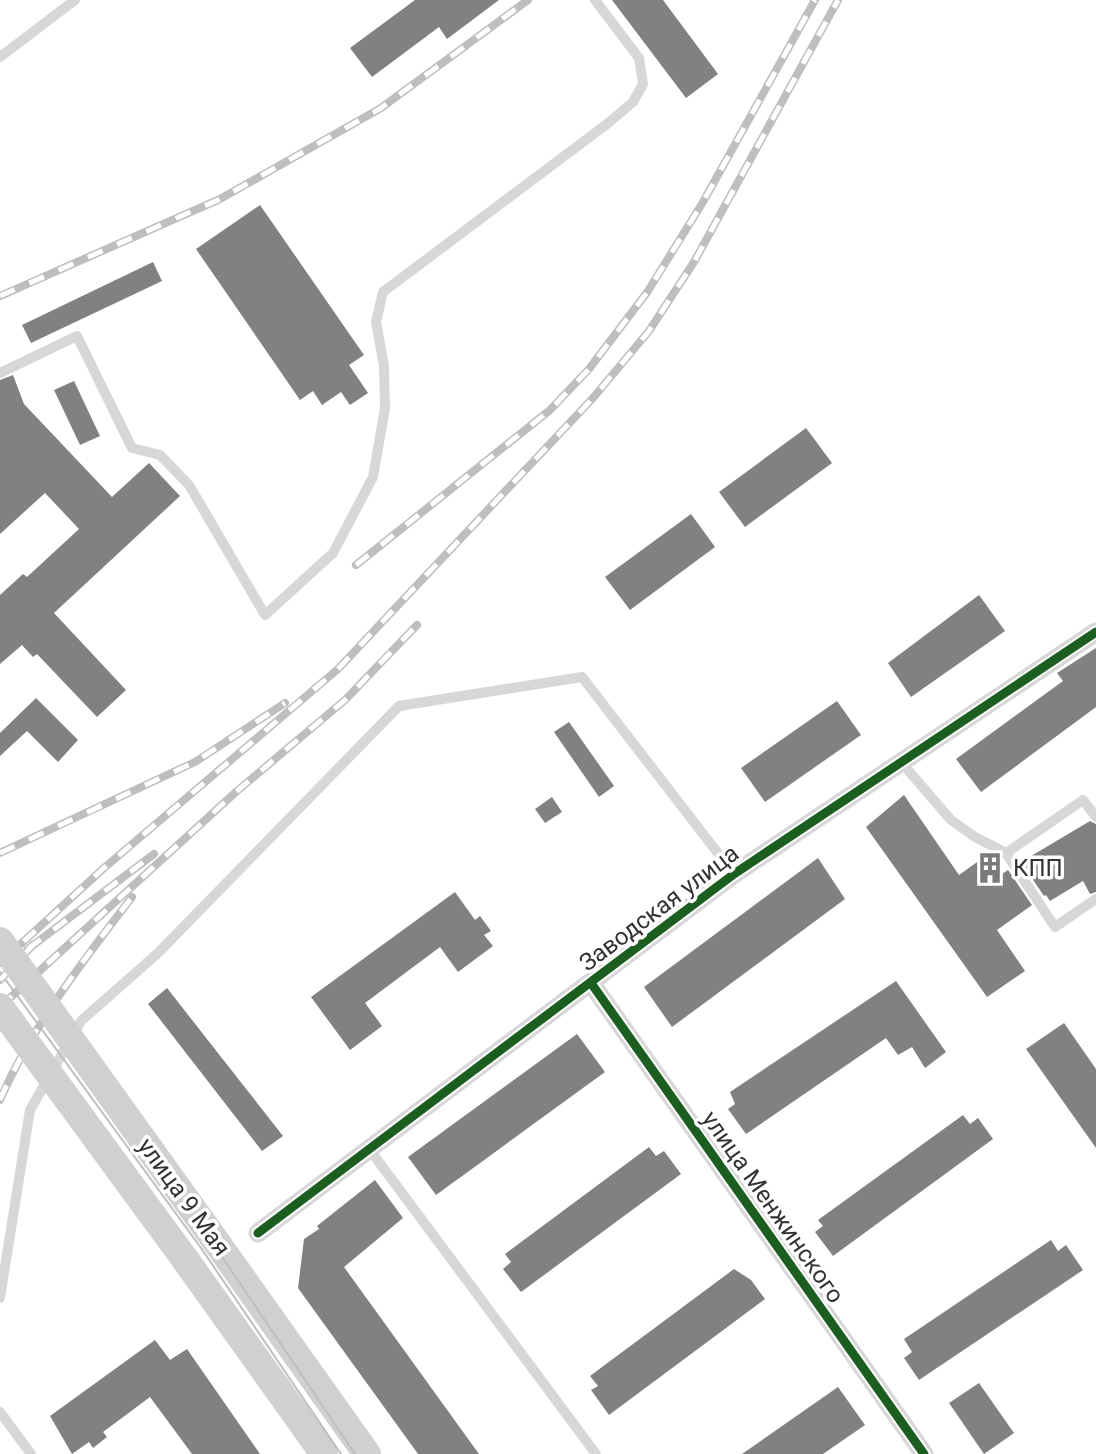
<svg xmlns="http://www.w3.org/2000/svg" width="1096" height="1454" viewBox="0 0 1096 1454" font-family="Roboto,sans-serif">
<style>
.building{fill:#818181}
.lines{fill:none;stroke-linecap:round;stroke-linejoin:round}
.service{stroke:#d7d7d7;stroke-width:10}
.minor{stroke:#d7d7d7;stroke-width:19}
.secondary{stroke:#d0d0d0;stroke-width:28}
.tram{stroke:#bebebe;stroke-width:2}
.rail-casing{stroke:#bebebe;stroke-width:8}
.rail{stroke:#fff;stroke-width:5;stroke-dasharray:16;stroke-linecap:butt}
.secondary-bridge{stroke:#d0d0d0;stroke-width:28}
.cycleway-casing{stroke:#fff;stroke-width:13}
.cycleway{stroke:#1b5e20;stroke-width:9}
.labels{text-anchor:middle;dominant-baseline:central;stroke-width:7;stroke-linejoin:round;paint-order:stroke}
.poi-label{font-size:24px;fill:#333;stroke:#fff;text-anchor:start}
.street-label{font-size:24px;fill:#333;stroke:#fff}
</style>
<rect width="100%" height="100%" fill="#fff"/>
<g class="building">
<path d="M 415,0 L 499,0 L 447,39 L 439,27 L 372,77 L 350,48 Z"/>
<path d="M 612,0 L 663,0 L 718,74 L 686,98 Z"/>
<path d="M 260,205 L 364,355 L 349,365 L 368,393 L 350,405 L 341,392 L 322,405 L 313,391 L 300,400 L 196,249 Z"/>
<path d="M 153,262 L 162,281 L 31,343 L 22,325 Z"/>
<path d="M 13,375 L 24,404 L 112,497 L 149,463 L 180,496 L 54,613 L 126,690 L 97,717 L 37,654 L 33,657 L 22,645 L 0,664 L 0,595 L 23,574 L 27,577 L 79,529 L 45,493 L 0,534 L 0,380 Z"/>
<path d="M 74,381 L 100,436 L 80,445 L 54,390 Z"/>
<path d="M 806,428 L 832,463 L 745,527 L 719,492 Z"/>
<path d="M 691,514 L 715,547 L 630,610 L 605,577 Z"/>
<path d="M 979,595 L 1005,631 L 911,697 L 888,663 Z"/>
<path d="M 1096,648 L 1096,707 L 981,792 L 956,759 L 1063,681 L 1057,673 Z"/>
<path d="M 36,698 L 78,740 L 58,762 L 27,731 L 0,756 L 0,733 Z"/>
<path d="M 837,701 L 861,735 L 765,802 L 741,768 Z"/>
<path d="M 569,722 L 614,786 L 599,797 L 554,732 Z"/>
<path d="M 904,795 L 959,875 L 987,855 L 1002,874 L 1008,870 L 1032,905 L 997,930 L 1025,971 L 987,997 L 866,827 Z"/>
<path d="M 552,797 L 562,812 L 545,823 L 535,809 Z"/>
<path d="M 1090,821 L 1096,824 L 1096,892 L 1090,894 L 1083,881 L 1050,901 L 1046,895 L 1044,896 L 1021,862 Z"/>
<path d="M 818,858 L 845,899 L 672,1027 L 644,987 Z"/>
<path d="M 455,892 L 475,920 L 480,916 L 491,931 L 484,935 L 493,946 L 458,972 L 440,947 L 365,1003 L 382,1026 L 350,1050 L 311,997 Z"/>
<path d="M 896,981 L 946,1052 L 925,1068 L 912,1047 L 898,1055 L 886,1038 L 746,1134 L 728,1109 L 735,1104 L 730,1092 Z"/>
<path d="M 167,988 L 283,1136 L 262,1151 L 148,1004 Z"/>
<path d="M 1064,1023 L 1096,1069 L 1096,1148 L 1026,1049 Z"/>
<path d="M 577,1034 L 605,1072 L 436,1195 L 408,1157 Z"/>
<path d="M 963,1115 L 970,1124 L 978,1118 L 993,1139 L 833,1256 L 815,1232 L 823,1226 L 818,1220 Z"/>
<path d="M 649,1147 L 656,1156 L 664,1151 L 681,1174 L 521,1292 L 503,1269 L 511,1262 L 505,1254 Z"/>
<path d="M 375,1180 L 403,1218 L 344,1267 L 479,1454 L 418,1454 L 298,1288 L 304,1239 L 319,1229 L 317,1226 Z"/>
<path d="M 1051,1240 L 1058,1251 L 1066,1245 L 1083,1270 L 919,1380 L 904,1358 L 912,1352 L 904,1339 Z"/>
<path d="M 734,1269 L 751,1280 L 765,1299 L 609,1415 L 591,1390 L 598,1386 L 590,1376 Z"/>
<path d="M 155,1340 L 170,1360 L 187,1349 L 260,1454 L 192,1454 L 150,1397 L 103,1432 L 107,1437 L 93,1448 L 89,1442 L 72,1454 L 50,1416 Z"/>
<path d="M 979,1383 L 1014,1433 L 984,1454 L 949,1403 Z"/>
<path d="M 838,1387 L 865,1425 L 823,1454 L 742,1454 Z"/>
</g>
<g class="lines">
<g class="service">
<path d="M 0,57 L 75,0"/>
<path d="M 0,373 L 77,336 L 132,448 L 160,455 L 189,485 L 265,615 L 333,553 L 373,477 L 385,408 L 384,366 L 376,322 L 383,292 L 607,124 L 633,102 L 643,84 L 639,58 L 595,0"/>
<path d="M 901,762 L 951,820 L 975,837 L 1006,853 L 1055,927 L 1096,899"/>
<path d="M 1006,853 L 1083,800 L 1096,817"/>
<path d="M 370,1150 L 596,1454"/>
<path d="M 0,1298 L 30,1110 L 81,1021 L 158,953 L 399,706 L 582,677 L 734,874"/>
<path d="M 0,1412 L 31,1454"/>
</g>
<g class="minor">
<path d="M 591,983 L 924,1454"/>
<path d="M 258,1233 L 734,874 L 1096,632"/>
</g>
<g class="secondary">
<path d="M 217,1243 L 367,1454"/>
<path d="M 187,1262 L 324,1454"/>
</g>
<g class="tram">
<path d="M 0,953 L 210,1239 L 355,1454"/>
<path d="M 0,972 L 201,1248 L 341,1454"/>
</g>
<defs>
<g id="rail">
<path d="M 0,296 L 220,199 L 381,108 L 528,0"/>
<path d="M 356,565 L 550,410 L 589,369 L 648,291 L 703,202 L 815,0"/>
<path d="M 0,853 L 195,762 L 285,703"/>
<path d="M 28,949 L 154,854"/>
<path d="M 0,963 L 104,868 L 338,669 L 593,398 L 649,331 L 694,262 L 838,0"/>
<path d="M 0,980 L 33,945"/>
<path d="M 0,1007 L 237,791 L 345,700 L 417,625"/>
<path d="M 0,1100 C 32,1026 83,961 132,897"/>
</g>
</defs>
<use href="#rail" class="rail-casing"/>
<use href="#rail" class="rail"/>
<g class="secondary-bridge">
<path d="M 0,941 L 217,1243"/>
<path d="M 0,1007 L 187,1262"/>
</g>
<defs>
<g id="cycleway">
<path d="M 591,983 L 924,1454"/>
<path d="M 258,1233 L 734,874 L 1096,632"/>
</g>
</defs>
<use href="#cycleway" class="cycleway-casing"/>
<use href="#cycleway" class="cycleway"/>
</g>
<defs>
<symbol id="building-bare" viewBox="-9 -9 18 18"><path d="M-4-6H4V6H1V3H-1V6H-4ZM-2.5-4.3h1.7v1.8h-1.7ZM.8-4.3h1.7v1.8H.8ZM-2.5-1h1.7V.8h-1.7ZM.8-1h1.7V.8H.8Z" fill="#7a7a7a" stroke="#fff" stroke-width="2.5" paint-order="stroke"/></symbol>
</defs>
<g fill-rule="evenodd">
<use href="#building-bare" x="968" y="846" width="44" height="44"/>
</g>
<g class="labels">
<g class="poi-label">
<text x="1013" y="868">КПП</text>
</g>
<g class="street-label">
<text transform="translate(659 908) rotate(-37)">Заводская улица</text>
<text transform="translate(184 1197) rotate(54)">улица 9 Мая</text>
<text transform="translate(773 1207) rotate(55)">улица Менжинского</text>
</g>
</g>
</svg>
